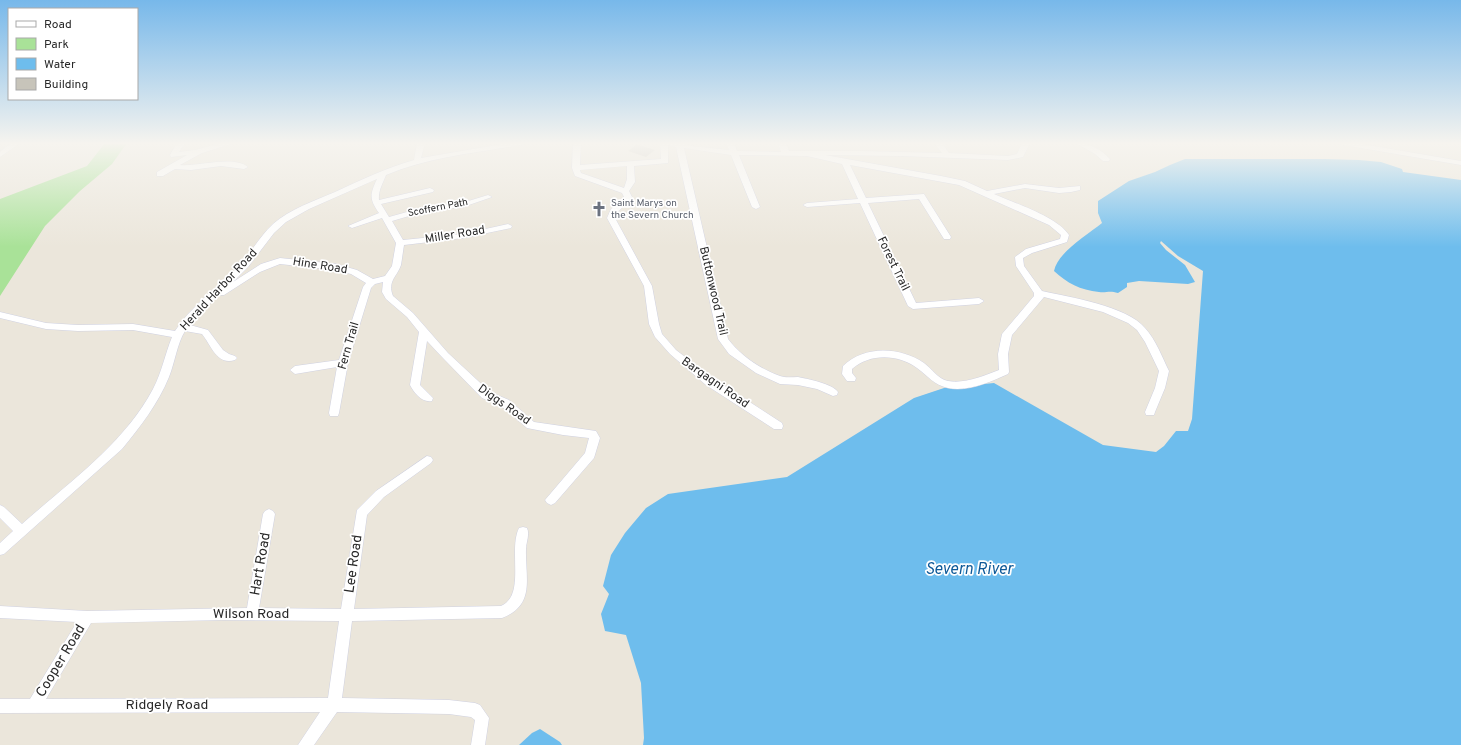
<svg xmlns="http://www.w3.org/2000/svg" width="1461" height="745" viewBox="0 0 1461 745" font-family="Overpass,sans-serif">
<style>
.green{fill:#a9e298}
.water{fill:#6ebded}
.building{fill:#c7c4ba}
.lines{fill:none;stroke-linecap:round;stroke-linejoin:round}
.minor-casing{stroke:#d0d2e2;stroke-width:1}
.minor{fill:#fff;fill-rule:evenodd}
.labels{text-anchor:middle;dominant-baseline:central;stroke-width:3.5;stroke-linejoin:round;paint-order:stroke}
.far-worship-label{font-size:10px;fill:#5b616d;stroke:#fff;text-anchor:start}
.far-street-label{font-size:10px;fill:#292929;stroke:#fff}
.street-label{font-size:12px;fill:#292929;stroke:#fff}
.near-street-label{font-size:14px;fill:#292929;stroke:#fff}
.near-water-label{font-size:16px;font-style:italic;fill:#0f5a98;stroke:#fff}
</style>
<rect width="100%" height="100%" fill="#ebe6db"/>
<path class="green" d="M 105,143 L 127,143 L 112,164 L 80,191 L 45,226 L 0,296 L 0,199 L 87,166 Z"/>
<g class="water">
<path d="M 1185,159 L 1324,159 L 1359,160 L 1381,162 L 1402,169 L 1403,172 L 1461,180 L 1461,745 L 643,745 L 644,738 L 641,683 L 626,635 L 605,631 L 601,614 L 609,594 L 603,586 L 611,555 L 625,533 L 646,508 L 668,494 L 787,477 L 914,398 L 944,388 L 994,383 L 1103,445 L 1156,452 L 1164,446 L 1176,431 L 1188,431 L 1192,419 L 1203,271 L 1178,256 L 1161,241 L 1160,243 L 1166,250 L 1185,265 L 1195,282 L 1188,284 L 1139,281 L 1127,283 L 1127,287 L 1118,293 C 1109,290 1107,293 1099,292 C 1080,290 1067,283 1054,271 C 1058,252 1087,235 1102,223 L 1098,213 L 1098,201 L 1129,181 L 1155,172 L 1170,165 Z"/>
<path d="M 540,729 L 560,742 L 562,745 L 519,745 L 532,733 Z"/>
</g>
<path class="building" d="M 636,145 L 642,146 L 655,150 L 646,157 L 628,151 Z"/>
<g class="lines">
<defs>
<g id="minor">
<path d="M 11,143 L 20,143 L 0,157 L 0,152 Z"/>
<path d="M 177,143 L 185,143 L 179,152 L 195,150 L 221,143 L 234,143 L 202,153 L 180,165 C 198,167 233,155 248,167 L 244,169 L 221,166 L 191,170 L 175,169 L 163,176 L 157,176 L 157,172 L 187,155 L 171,157 L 170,155 Z"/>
<path d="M 417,143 L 425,143 L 421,158 L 508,143 L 525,143 L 521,145 C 475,153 429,157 386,175 C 383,183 378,191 379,200 L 430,188 L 434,190 L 433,192 L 381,204 L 389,217 L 425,207 L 462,203 L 488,195 L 492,197 L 463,207 L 426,211 L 392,221 L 403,240 L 463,234 L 508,224 L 512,226 L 511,228 L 463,238 L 404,245 C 403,251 402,259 401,265 C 397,277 387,281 393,296 L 413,313 L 448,353 L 490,392 L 509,400 L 534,422 L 596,431 L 600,438 L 594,458 L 555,503 L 551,505 L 547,503 L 545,500 L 585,453 L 589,438 L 563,435 L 527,428 L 501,406 L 482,398 L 442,357 L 427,341 L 420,385 L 433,398 L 432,401 C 422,403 414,393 410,385 L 419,332 L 407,317 L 386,299 L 382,292 L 383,282 L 375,284 L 371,288 L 348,363 L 339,413 L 338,416 L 330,416 L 329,413 L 337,367 L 295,374 L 290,370 L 295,366 L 339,360 L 363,287 L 366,283 L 351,274 L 336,270 L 280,264 L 260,272 L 224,295 L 218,295 L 190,325 L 208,330 L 223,350 L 229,354 L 235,356 L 237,358 L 235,360 C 217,366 211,345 202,334 L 185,331 C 177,344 175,362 169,377 C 158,404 140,427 122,449 L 4,554 L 0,555 L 0,543 L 13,531 L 0,518 L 0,505 L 4,507 L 22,524 C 68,483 124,444 153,389 C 162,372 165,354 172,337 L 133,330 L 78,331 L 46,329 L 0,318 L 0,312 L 46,323 L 78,325 L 133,324 L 175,331 C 190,308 214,290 234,271 C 249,257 258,238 273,224 C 290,209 314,201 335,192 C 361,180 386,168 414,160 ZM 377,179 C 370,194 369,199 379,213 L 348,226 L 352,228 L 382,218 L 396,243 L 392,266 L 385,276 L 373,279 L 357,270 L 336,264 L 280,258 L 261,264 L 233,282 L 248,267 L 274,233 L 286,222 L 309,209 Z"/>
<path d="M 573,143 L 581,143 L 580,165 L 661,159 L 660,143 L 683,143 L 691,146 L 729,150 L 726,143 L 734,143 L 737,151 L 781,152 L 778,143 L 786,143 L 789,151 L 860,151 L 942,153 L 934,143 L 942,143 L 949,153 L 1008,156 L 1017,154 L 1022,143 L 1030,143 L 1023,157 L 1008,160 L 902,156 L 825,155 L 941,176 L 965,181 L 987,191 L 1025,184 L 1059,188 L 1080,186 L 1080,190 L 1071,192 L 1059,193 L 1025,188 L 994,194 C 1016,204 1056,216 1069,235 L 1067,242 L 1032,253 L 1023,258 L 1024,266 L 1042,291 C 1069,297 1127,306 1145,328 C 1156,340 1162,357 1169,371 L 1165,388 L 1155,412 L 1154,415 L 1146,415 L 1145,412 L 1155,388 L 1159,371 L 1145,342 L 1137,330 L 1128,323 L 1103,312 L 1044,297 L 1012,335 L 1008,354 L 1009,372 L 1008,374 C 990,382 968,392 948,388 C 934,385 928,376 917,368 C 898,354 870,353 852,369 L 852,373 L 856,378 L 855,381 L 847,381 L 842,374 L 843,366 C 865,345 900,347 924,363 C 932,369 938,379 948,381 C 965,384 983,376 999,370 L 998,354 L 1002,334 L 1034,296 L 1034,293 L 1016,266 L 1015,257 L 1026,249 L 1060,239 L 1061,235 L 1049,225 L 959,185 L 850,165 L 866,198 L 924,194 L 951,237 L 950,239 L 944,239 L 919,199 L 868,203 L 916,303 L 979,298 L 984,301 L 979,304 L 913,309 L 908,306 L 860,203 L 807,207 L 803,205 L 807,203 L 858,199 L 842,164 L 807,156 L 739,155 L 760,207 L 756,209 L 752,207 L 731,155 L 684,148 L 728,339 C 740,355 760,369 780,376 C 785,378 792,377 798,377 C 808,379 833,384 838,392 L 837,395 L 833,396 L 817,389 L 798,385 L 780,384 L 756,373 L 729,354 L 718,339 L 676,147 L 668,145 L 668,163 L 634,166 L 635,182 L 629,191 L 632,197 L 618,212 L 615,218 L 652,286 L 659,324 L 662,334 L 676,350 L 714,379 L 782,423 L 783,426 L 782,429 L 774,429 L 706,385 L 670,354 L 655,337 L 649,324 L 644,286 L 607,218 L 611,209 L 624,197 L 622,193 L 575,176 L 572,168 ZM 627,166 L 627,179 L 624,188 L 581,173 L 580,170 Z"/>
<path d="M 1076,143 C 1089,143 1101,149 1110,159 L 1109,161 L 1103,161 L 1095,154 Z"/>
<path d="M 1339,143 L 1356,143 L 1461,161 L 1461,165 L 1343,145 Z"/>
<path d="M 427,456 L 431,457 L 433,460 L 431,463 L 384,497 L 367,515 L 354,609 L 501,606 C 526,595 508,550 519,528 L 523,527 L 527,528 C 530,535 526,542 526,549 C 525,578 536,605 502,618 L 352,621 L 342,698 L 449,700 L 475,703 L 480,705 L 489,718 L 485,745 L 471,745 L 475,720 L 471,717 L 449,714 L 337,712 L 314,745 L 298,745 L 320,712 L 0,713 L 0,699 L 30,699 L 77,622 L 0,618 L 0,606 L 87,611 L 247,608 L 263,514 L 265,511 L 269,509 L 273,511 L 275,514 L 259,608 L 341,609 L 357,510 L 376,491 ZM 222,620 L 339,621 L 328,698 L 46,699 L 91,623 Z"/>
</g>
</defs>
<use href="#minor" class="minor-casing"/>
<use href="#minor" class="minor"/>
</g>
<linearGradient id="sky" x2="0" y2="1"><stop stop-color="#77b8ea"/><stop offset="0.58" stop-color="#f6f4ef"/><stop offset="1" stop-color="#f6f4ef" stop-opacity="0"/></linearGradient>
<rect width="1461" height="247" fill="url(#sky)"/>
<defs>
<symbol id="church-bare" viewBox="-9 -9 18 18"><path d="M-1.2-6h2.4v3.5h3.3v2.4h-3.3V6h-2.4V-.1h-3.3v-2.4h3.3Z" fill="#6b7280" stroke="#fff" stroke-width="2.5" paint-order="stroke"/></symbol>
</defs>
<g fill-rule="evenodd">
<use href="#church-bare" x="588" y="198" width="22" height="22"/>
</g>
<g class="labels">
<g class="far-worship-label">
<text x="611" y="203">Saint Marys on<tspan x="611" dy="12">the Severn Church</tspan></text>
</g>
<g class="far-street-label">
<text transform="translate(438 208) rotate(-11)">Scoffern Path</text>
</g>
<g class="street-label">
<text transform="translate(455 235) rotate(-9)">Miller Road</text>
<text transform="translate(893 264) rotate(64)">Forest Trail</text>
<text transform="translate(320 266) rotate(9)">Hine Road</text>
<text transform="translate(219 290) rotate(-47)">Herald Harbor Road</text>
<text transform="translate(713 291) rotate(77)">Buttonwood Trail</text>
<text transform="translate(349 346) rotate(-74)">Fern Trail</text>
<text transform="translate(715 383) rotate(35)">Bargagni Road</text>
<text transform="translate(504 405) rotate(35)">Diggs Road</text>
</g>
<g class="near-street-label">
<text transform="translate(261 564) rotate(-80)">Hart Road</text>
<text transform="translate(354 564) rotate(-82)">Lee Road</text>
<text x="251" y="614">Wilson Road</text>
<text transform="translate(61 661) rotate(-59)">Cooper Road</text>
<text x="167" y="705">Ridgely Road</text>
</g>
<g class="near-water-label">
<text x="969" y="570">Severn River</text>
</g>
</g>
<rect x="8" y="8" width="130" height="92" fill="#ffffff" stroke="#a9a9a9"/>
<rect x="16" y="21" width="20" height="6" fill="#ffffff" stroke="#a9a9a9"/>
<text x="44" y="28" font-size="12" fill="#292929">Road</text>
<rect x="16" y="38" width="20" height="12" fill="#a9e298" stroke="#a9a9a9"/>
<text x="44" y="48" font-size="12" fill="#292929">Park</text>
<rect x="16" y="58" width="20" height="12" fill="#6ebded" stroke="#a9a9a9"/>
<text x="44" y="68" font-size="12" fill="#292929">Water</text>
<rect x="16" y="78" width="20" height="12" fill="#c7c4ba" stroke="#a9a9a9"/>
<text x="44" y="88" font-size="12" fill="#292929">Building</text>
</svg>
